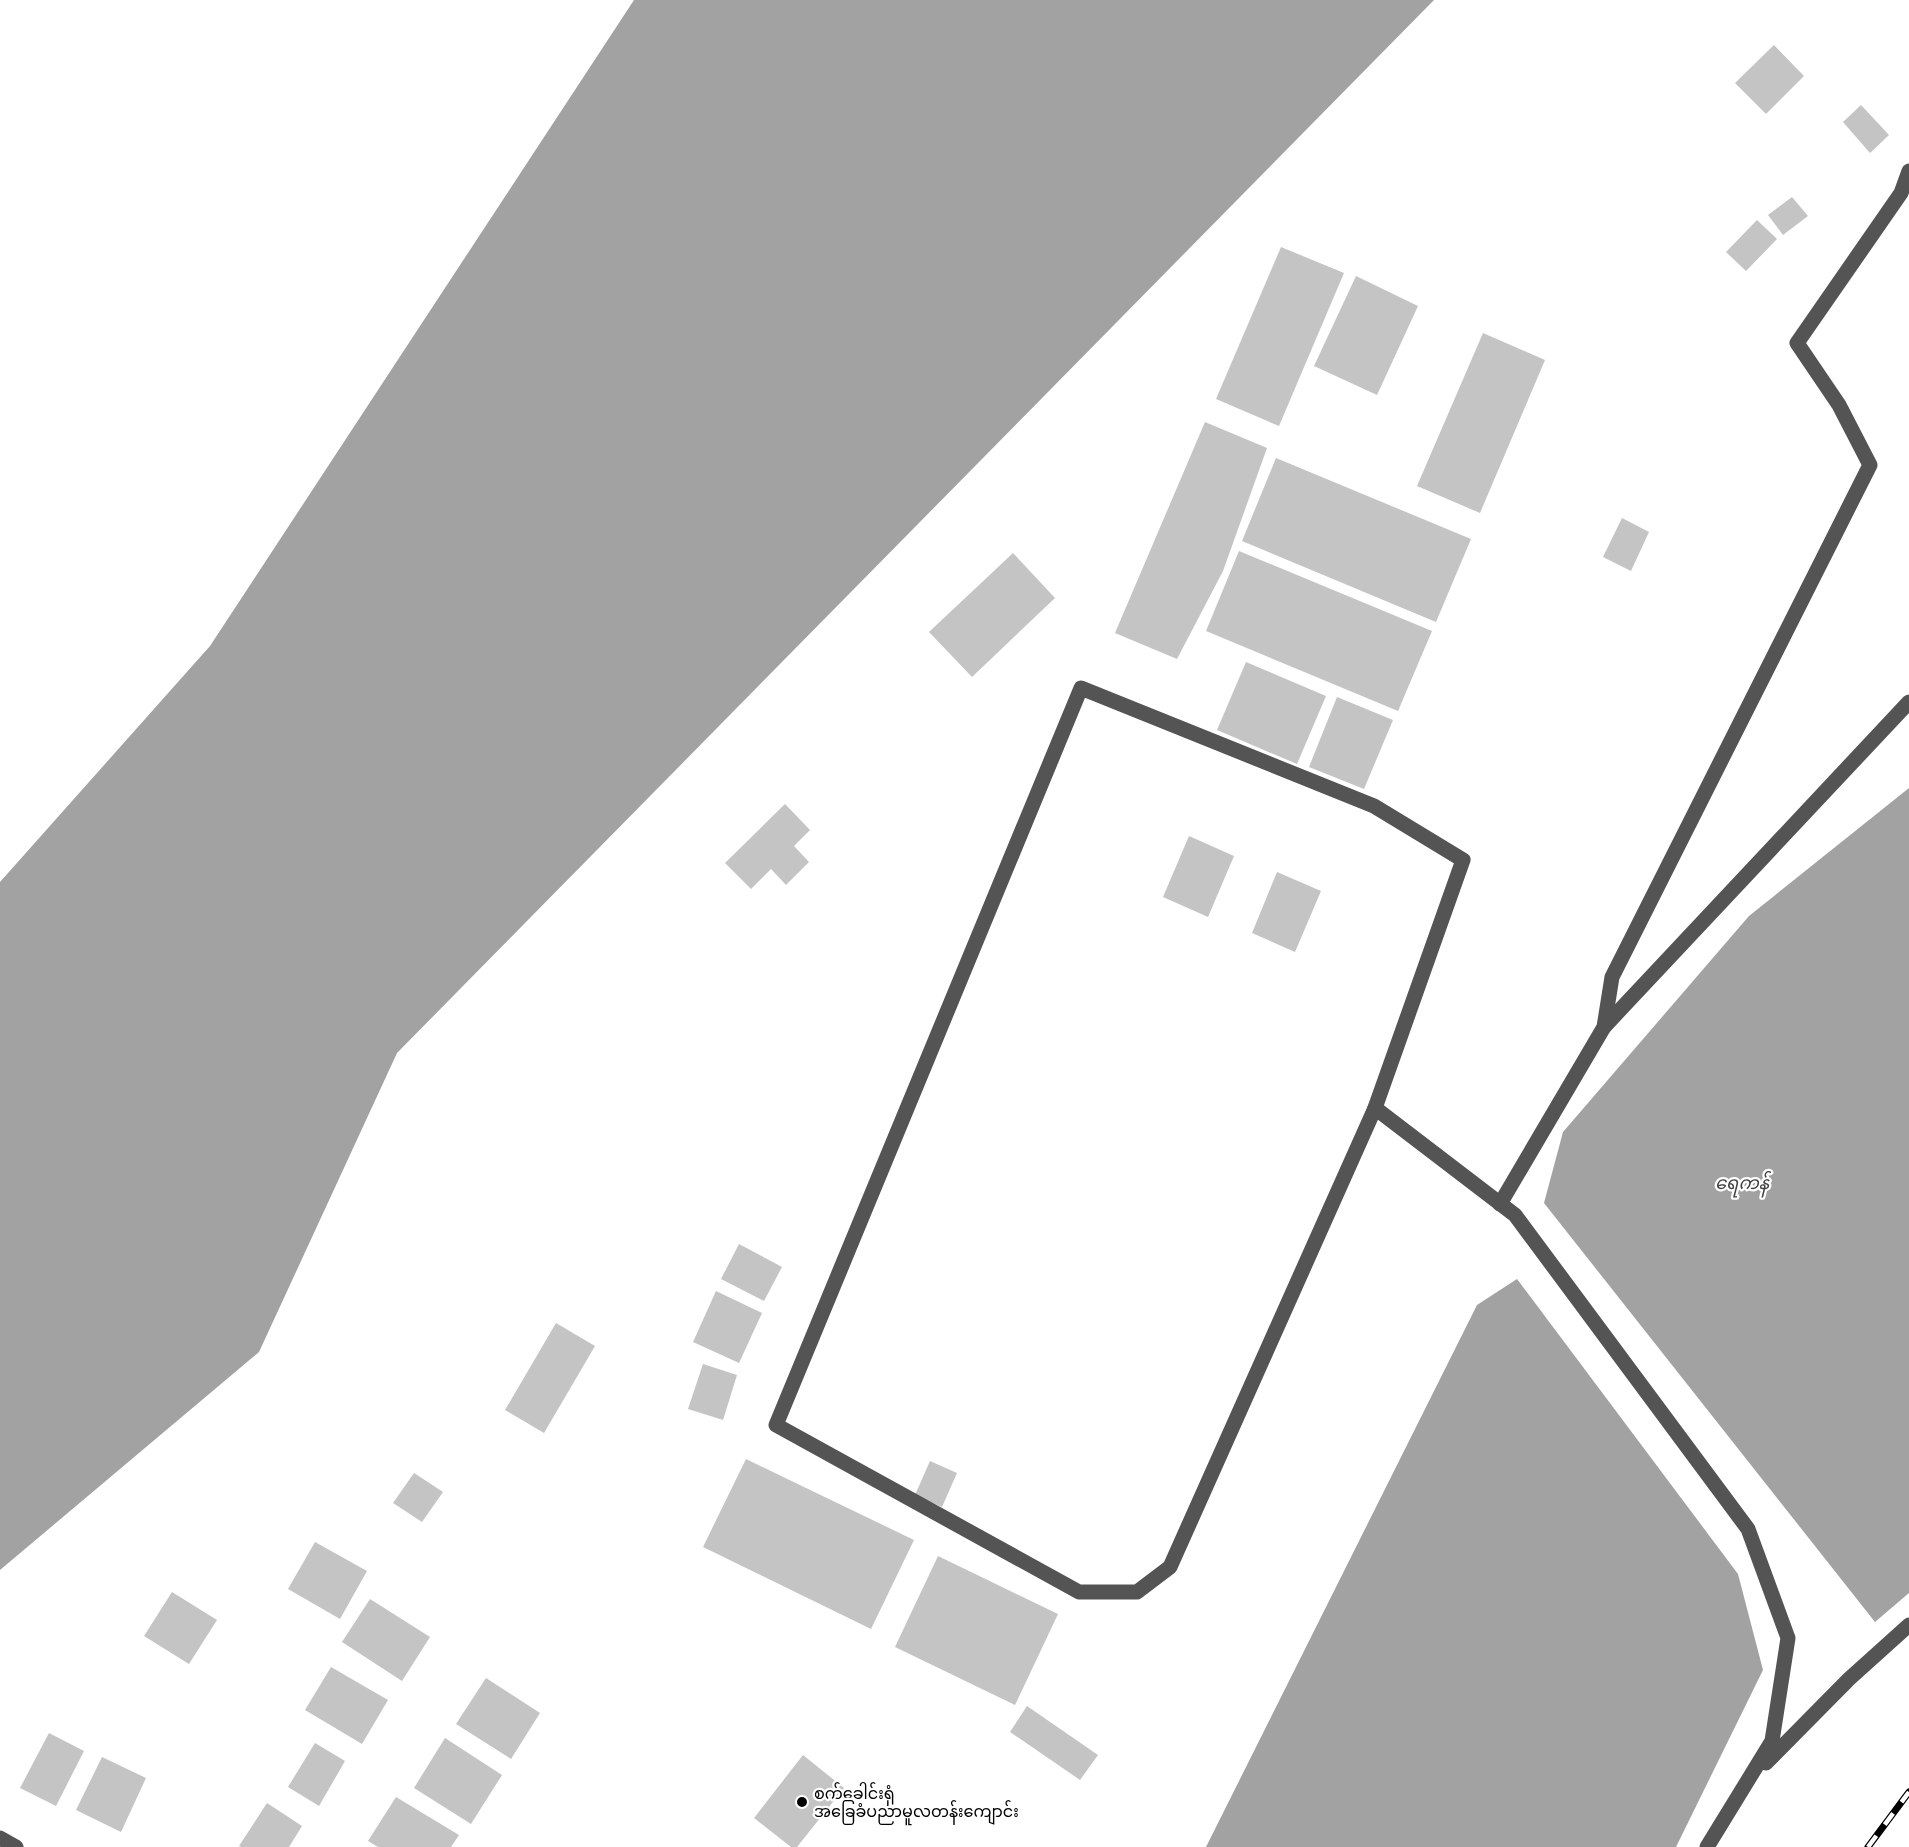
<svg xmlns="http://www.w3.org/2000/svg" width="1909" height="1847" viewBox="0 0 1909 1847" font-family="'DM Sans','Noto Sans Myanmar',sans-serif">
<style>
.water{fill:#a2a2a2}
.building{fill:#c4c4c4}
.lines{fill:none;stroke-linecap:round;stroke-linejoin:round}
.minor{stroke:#545454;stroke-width:15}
.rail-casing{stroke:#000;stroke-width:7}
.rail{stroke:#fff;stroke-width:4.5;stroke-dasharray:14;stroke-linecap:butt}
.poi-dot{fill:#000;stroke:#fff;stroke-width:2}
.labels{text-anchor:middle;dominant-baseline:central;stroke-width:4.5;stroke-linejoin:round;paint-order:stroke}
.poi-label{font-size:16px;fill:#000;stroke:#fff;text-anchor:start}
.water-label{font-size:18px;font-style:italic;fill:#434343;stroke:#fff}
</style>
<rect width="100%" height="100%" fill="#fff"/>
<g class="water">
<path d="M 634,0 L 1434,0 L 397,1053 L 259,1352 L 0,1570 L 0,882 L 210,646 Z"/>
<path d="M 1909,788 L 1909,1593 L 1875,1622 L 1544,1203 L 1563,1132 L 1749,916 Z"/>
<path d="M 1517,1279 L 1738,1574 L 1763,1670 L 1676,1847 L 1206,1847 L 1477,1305 Z"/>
</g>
<g class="building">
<path d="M 1774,45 L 1804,76 L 1766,114 L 1735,83 Z"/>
<path d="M 1861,105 L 1889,135 L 1870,153 L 1843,122 Z"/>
<path d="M 1792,197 L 1808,216 L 1783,235 L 1768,215 Z"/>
<path d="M 1757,220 L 1777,239 L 1746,271 L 1726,252 Z"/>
<path d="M 1281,247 L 1344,273 L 1279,426 L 1216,399 Z"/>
<path d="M 1356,276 L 1418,306 L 1377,395 L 1314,366 Z"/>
<path d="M 1483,333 L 1545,360 L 1480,513 L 1417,486 Z"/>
<path d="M 1205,422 L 1267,448 L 1223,571 L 1177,659 L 1115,633 Z"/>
<path d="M 1276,458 L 1471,539 L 1436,622 L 1242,541 Z"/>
<path d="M 1622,518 L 1649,532 L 1631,571 L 1603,557 Z"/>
<path d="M 1239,551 L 1432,631 L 1398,711 L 1206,631 Z"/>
<path d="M 1013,553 L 1055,598 L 972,677 L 929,632 Z"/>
<path d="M 1246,662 L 1326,696 L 1297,764 L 1217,730 Z"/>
<path d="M 1337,697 L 1393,720 L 1364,789 L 1309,767 Z"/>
<path d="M 785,804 L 810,830 L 794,846 L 809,862 L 786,885 L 771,869 L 751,889 L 725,863 Z"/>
<path d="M 1189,836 L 1234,856 L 1208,917 L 1163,897 Z"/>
<path d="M 1277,872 L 1321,891 L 1295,952 L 1252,933 Z"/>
<path d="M 739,1244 L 782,1267 L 764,1301 L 721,1279 Z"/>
<path d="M 716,1291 L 762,1313 L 739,1363 L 693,1342 Z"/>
<path d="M 556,1323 L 595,1346 L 544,1433 L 505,1410 Z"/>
<path d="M 703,1364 L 737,1375 L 723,1420 L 688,1409 Z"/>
<path d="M 746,1459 L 914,1540 L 871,1629 L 703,1547 Z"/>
<path d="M 930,1461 L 957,1473 L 942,1507 L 915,1495 Z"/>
<path d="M 414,1473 L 443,1492 L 422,1522 L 393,1503 Z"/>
<path d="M 315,1542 L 367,1571 L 340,1619 L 288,1589 Z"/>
<path d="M 938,1556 L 1058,1614 L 1015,1705 L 895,1647 Z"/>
<path d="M 172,1592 L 217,1620 L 189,1664 L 144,1636 Z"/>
<path d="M 370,1599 L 430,1637 L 402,1681 L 342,1642 Z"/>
<path d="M 331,1667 L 388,1700 L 362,1744 L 305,1710 Z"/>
<path d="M 486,1678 L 540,1713 L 511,1759 L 456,1724 Z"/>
<path d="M 1027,1706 L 1098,1755 L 1080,1780 L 1010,1732 Z"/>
<path d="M 49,1733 L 84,1751 L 56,1806 L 20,1788 Z"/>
<path d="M 445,1738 L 502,1775 L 471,1824 L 414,1788 Z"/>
<path d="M 315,1743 L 345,1761 L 319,1806 L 288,1787 Z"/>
<path d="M 803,1755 L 844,1788 L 797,1847 L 791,1847 L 754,1818 Z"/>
<path d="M 102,1757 L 146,1778 L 121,1832 L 76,1810 Z"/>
<path d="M 396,1797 L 459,1835 L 451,1847 L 378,1847 L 368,1841 Z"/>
<path d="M 267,1803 L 302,1826 L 289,1847 L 241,1847 L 239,1846 Z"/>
</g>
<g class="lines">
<g class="minor">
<path d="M 1081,688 L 1374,806 L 1463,860 L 1375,1108 L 1170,1567 L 1137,1592 L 1079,1592 L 776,1425 Z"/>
<path d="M 1604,1027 L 1909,702"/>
<path d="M 1375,1108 L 1515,1215 L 1748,1529 L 1788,1638 L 1772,1741 L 1707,1847"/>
<path d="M 1500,1204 L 1604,1027 L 1612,977 L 1870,465 L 1839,405 L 1797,343 L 1901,193 L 1909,171"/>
<path d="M 1766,1763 L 1849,1679 L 1909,1625"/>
<path d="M 0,1838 L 16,1847"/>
</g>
<defs>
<path id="rail" d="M 1868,1847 L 1909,1792"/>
</defs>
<use href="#rail" class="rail-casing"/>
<use href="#rail" class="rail"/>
</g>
<circle class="poi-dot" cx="802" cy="1802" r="6"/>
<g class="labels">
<g class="poi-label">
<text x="814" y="1793">စက်ခေါင်းရုံ<tspan x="814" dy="18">အခြေခံပညာမူလတန်းကျောင်း</tspan></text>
</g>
<g class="water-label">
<text x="1742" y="1183">ရေကန်</text>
</g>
</g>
</svg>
